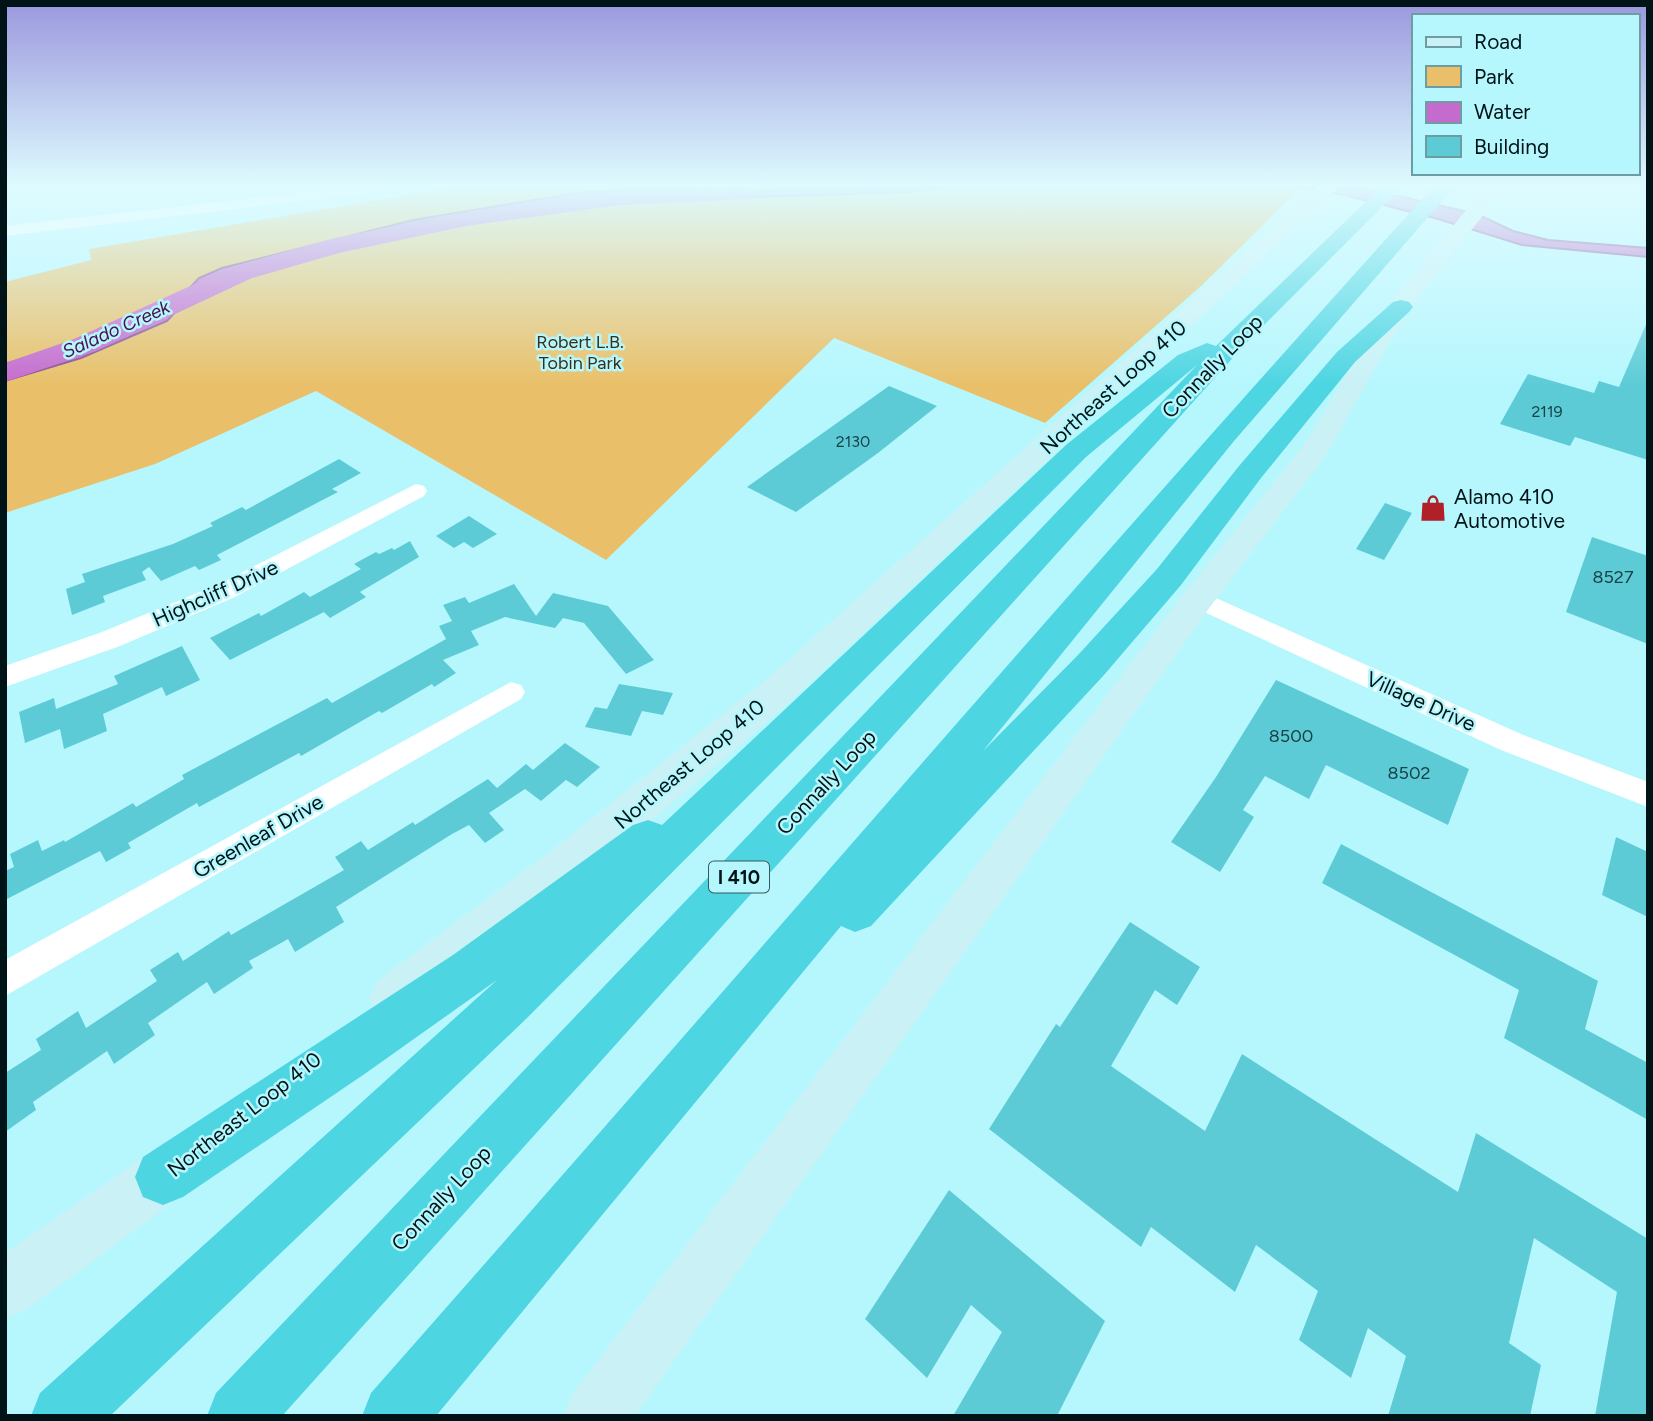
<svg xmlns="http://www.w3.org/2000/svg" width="1653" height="1421" viewBox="0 0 1653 1421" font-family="Figtree,sans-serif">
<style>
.green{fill:#e9c069}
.water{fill:#c56bcd;stroke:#8a5196;stroke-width:2}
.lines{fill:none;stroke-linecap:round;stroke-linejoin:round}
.river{fill:#c56bcd;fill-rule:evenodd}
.building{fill:#5dcbd6}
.street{fill:#fff;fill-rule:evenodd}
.secondary{fill:#caf2f6;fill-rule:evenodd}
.highway{fill:#4ed5e2;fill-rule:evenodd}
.labels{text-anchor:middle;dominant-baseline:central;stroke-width:5;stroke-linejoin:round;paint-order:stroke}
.far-number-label{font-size:16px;fill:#174247}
.far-park-label{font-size:18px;fill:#3a2f18;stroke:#b6f7fe}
.number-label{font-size:18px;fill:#174247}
.far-water-label{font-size:19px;font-style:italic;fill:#4a104f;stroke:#b6f7fe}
.shield{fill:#b6f7fe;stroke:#37585c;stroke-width:2}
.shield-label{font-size:19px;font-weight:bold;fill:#001417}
.street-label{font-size:21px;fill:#001417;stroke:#b6f7fe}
.poi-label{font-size:21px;fill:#001417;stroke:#b6f7fe;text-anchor:start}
</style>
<rect width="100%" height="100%" fill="#b6f7fe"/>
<path class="green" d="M 462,186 L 1303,186 L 1201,286 L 1045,423 L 834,338 L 606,560 L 316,391 L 155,464 L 5,513 L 5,282 L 91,260 L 89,249 Z"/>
<g class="water">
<path d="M 920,186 L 954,186 L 910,192 L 721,198 L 635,195 L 568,202 L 512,211 L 475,221 L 384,234 L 236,271 L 214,281 L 208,292 L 180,307 L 167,321 L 81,358 L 5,381 L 5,364 L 45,352 L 41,357 L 92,344 L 153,307 L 164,306 L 169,299 L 185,293 L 199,278 L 222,268 L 413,220 L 583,192 L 682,188 L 720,192 L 884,187 L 906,189 Z"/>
<path d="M 1291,186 L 1359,187 L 1477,214 L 1513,231 L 1548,240 L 1648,248 L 1648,257 L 1522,245 L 1438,219 L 1341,194 Z"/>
</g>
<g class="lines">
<path class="river" d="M 745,187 L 753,189 L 757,194 L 753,199 L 620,205 L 466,226 L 339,253 L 252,278 L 96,351 L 5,382 L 5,363 L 74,339 L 234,266 L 335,238 L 466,212 L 620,191 Z"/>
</g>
<g class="building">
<path d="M 1648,320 L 1648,460 L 1575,437 L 1570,446 L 1500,424 L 1528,374 L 1594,393 L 1599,381 L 1619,387 Z"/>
<path d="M 889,386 L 937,406 L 878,453 L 796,512 L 747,487 Z"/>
<path d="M 339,459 L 361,473 L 332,489 L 338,492 L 217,555 L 221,560 L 199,570 L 195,566 L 161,581 L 149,567 L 142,572 L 146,580 L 103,596 L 105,602 L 72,615 L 66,589 L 85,582 L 82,574 L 173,544 L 213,526 L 210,523 L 242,507 L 246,510 Z"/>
<path d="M 1385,503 L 1412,513 L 1384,560 L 1356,549 Z"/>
<path d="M 469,516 L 497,534 L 473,548 L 464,542 L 454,548 L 436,536 Z"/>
<path d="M 1592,537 L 1648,556 L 1648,644 L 1566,612 Z"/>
<path d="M 410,541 L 419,557 L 360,592 L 366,597 L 330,618 L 324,612 L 230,660 L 210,638 L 259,613 L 261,616 L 304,592 L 310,597 L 361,569 L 354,564 L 376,552 L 379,554 L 392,548 L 394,550 Z"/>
<path d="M 514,584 L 536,616 L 553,593 L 608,606 L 654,660 L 626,674 L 584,623 L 563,618 L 555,628 L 505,617 L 471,631 L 479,645 L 443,660 L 456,673 L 434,687 L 432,684 L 382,713 L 379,711 L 301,756 L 299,753 L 199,807 L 197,803 L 128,843 L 131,848 L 106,862 L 100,851 L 5,900 L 5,871 L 14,867 L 10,854 L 38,840 L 42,851 L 64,840 L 65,842 L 133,803 L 136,807 L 184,779 L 182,775 L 327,698 L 332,703 L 446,639 L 439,626 L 452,621 L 443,605 L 465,597 L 469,603 Z"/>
<path d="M 182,646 L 200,680 L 166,696 L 162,687 L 103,714 L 107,731 L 64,749 L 60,729 L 25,743 L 19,712 L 54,698 L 56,709 L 118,684 L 114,676 Z"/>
<path d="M 1276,680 L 1469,769 L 1448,825 L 1326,765 L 1309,799 L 1265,776 L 1243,810 L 1254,817 L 1220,872 L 1171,842 L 1216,777 Z"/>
<path d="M 619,684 L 673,693 L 663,715 L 642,711 L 631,736 L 585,727 L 595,707 L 607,709 Z"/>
<path d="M 565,743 L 600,767 L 577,787 L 566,780 L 541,801 L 525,789 L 489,813 L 504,830 L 485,843 L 469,825 L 452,834 L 336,907 L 344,922 L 295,952 L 288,939 L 249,961 L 253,968 L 214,994 L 207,982 L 148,1023 L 155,1035 L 114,1064 L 107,1051 L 33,1102 L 36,1110 L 5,1132 L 5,1073 L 41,1050 L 36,1039 L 78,1011 L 86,1028 L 157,981 L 150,970 L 178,952 L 183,961 L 229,931 L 231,935 L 344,870 L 335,857 L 361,841 L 368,850 L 413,822 L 415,825 L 488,779 L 497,788 L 526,764 L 533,770 Z"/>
<path d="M 1616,837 L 1648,852 L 1648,917 L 1602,895 Z"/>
<path d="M 1341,844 L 1598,981 L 1585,1029 L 1648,1063 L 1648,1120 L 1504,1038 L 1519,990 L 1322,883 Z"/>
<path d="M 1130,922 L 1200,967 L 1177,1005 L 1155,990 L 1111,1066 L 1205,1131 L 1242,1054 L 1458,1192 L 1476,1133 L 1648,1239 L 1648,1416 L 1595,1416 L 1617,1292 L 1534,1238 L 1509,1343 L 1541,1365 L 1530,1416 L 1388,1416 L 1406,1356 L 1368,1328 L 1351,1378 L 1299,1340 L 1318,1291 L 1256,1245 L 1235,1292 L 1151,1227 L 1141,1247 L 989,1129 L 1056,1024 L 1060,1027 Z"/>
<path d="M 949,1190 L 1105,1321 L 1057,1416 L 953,1416 L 1002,1332 L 971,1305 L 927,1378 L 865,1319 Z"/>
</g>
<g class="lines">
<g class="street">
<path d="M 359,186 L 405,186 L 398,190 L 5,236 L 5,226 Z"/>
<path d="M 416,484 L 424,486 L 427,491 L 424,496 L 235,597 L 120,646 L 5,687 L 5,666 L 102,632 L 217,585 Z"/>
<path d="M 1198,590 L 1521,734 L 1648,782 L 1648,807 L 1501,750 L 1189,605 L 1185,599 L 1189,593 Z"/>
<path d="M 511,682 L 521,685 L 525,692 L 521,699 L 5,996 L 5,960 Z"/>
</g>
<g class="secondary">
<path d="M 1318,186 L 1340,186 L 793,699 L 588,875 L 410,1016 L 393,1023 L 376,1016 L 369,999 L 376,982 L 556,847 L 767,679 Z"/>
<path d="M 1486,186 L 1506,186 L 1422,293 L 1396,331 L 1327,454 L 1210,607 L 635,1416 L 564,1416 L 573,1393 L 1186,591 L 1304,445 L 1375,326 L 1405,284 Z"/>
<path d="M 183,1135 L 202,1143 L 210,1162 L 202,1181 L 26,1310 L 5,1319 L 5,1253 L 164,1143 Z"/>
</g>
<g class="highway">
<path d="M 1382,186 L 1403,186 L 1247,342 L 282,1416 L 207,1416 L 216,1393 L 1197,365 L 1086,457 L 527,1018 L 110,1416 L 31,1416 L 40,1393 L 497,980 L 366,1073 L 183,1197 L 163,1205 L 143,1197 L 135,1177 L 143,1157 L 453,955 L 633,825 L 648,820 L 662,825 L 1066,445 L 1178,355 L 1207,343 L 1216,346 Z"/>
<path d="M 1434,186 L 1455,186 L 1234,441 L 983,751 L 1078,655 L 1157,569 L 1239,466 L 1337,352 L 1393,302 L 1401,300 L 1409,302 L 1413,307 L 1409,312 L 1355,362 L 1261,478 L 1181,585 L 1104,675 L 871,926 L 855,932 L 841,926 L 436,1416 L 362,1416 L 371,1393 C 726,991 1074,583 1434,186 Z"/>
</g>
</g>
<linearGradient id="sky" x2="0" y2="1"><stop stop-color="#9a97dd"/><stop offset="0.48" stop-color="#defbff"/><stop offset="1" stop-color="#defbff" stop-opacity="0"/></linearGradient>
<rect width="1653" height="385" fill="url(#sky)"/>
<defs>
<symbol id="shop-bare" viewBox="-9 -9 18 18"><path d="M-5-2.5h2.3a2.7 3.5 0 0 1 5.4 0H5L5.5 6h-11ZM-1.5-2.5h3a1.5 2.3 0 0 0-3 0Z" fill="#b11f28" stroke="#b6f7fe" stroke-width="2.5" paint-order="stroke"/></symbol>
</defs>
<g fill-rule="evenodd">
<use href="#shop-bare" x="1414" y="489" width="38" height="38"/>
</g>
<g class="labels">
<g class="far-number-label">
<text x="1547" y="411">2119</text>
<text x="853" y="441">2130</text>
</g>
<g class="far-park-label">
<text x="580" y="342">Robert L.B.<tspan x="580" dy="21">Tobin Park</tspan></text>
</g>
<g class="number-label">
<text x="1613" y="577">8527</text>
<text x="1291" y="736">8500</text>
<text x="1409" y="773">8502</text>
</g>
<g class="far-water-label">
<text transform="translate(116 329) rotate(-24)">Salado Creek</text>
</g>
<rect class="shield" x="709" y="861.5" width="60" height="31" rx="5"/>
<g class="shield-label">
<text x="739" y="877">I 410</text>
</g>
<g class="street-label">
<text transform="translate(1212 366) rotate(-46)">Connally Loop</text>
<text transform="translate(1113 387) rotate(-42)">Northeast Loop 410</text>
<text transform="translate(215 593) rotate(-24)">Highcliff Drive</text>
<text transform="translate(1421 701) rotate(24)">Village Drive</text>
<text transform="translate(689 764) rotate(-40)">Northeast Loop 410</text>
<text transform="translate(826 782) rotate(-47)">Connally Loop</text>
<text transform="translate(258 836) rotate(-30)">Greenleaf Drive</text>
<text transform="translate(244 1114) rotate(-38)">Northeast Loop 410</text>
<text transform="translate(441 1198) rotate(-47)">Connally Loop</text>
</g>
<g class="poi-label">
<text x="1454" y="496">Alamo 410<tspan x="1454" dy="24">Automotive</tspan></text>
</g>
</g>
<rect width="1653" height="1421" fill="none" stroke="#001417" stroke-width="14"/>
<rect x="1412" y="14" width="228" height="161" fill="#b6f7fe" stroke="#6d9ca2" stroke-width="2"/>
<rect x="1426" y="37" width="35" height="10" fill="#caf2f6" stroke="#6d9ca2" stroke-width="2"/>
<text x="1474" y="49" font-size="21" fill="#001417">Road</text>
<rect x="1426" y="66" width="35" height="21" fill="#e9c069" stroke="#6d9ca2" stroke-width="2"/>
<text x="1474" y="84" font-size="21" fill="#001417">Park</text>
<rect x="1426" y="102" width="35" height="21" fill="#c56bcd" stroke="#6d9ca2" stroke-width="2"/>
<text x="1474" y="119" font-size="21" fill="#001417">Water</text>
<rect x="1426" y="136" width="35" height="21" fill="#5dcbd6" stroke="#6d9ca2" stroke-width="2"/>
<text x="1474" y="154" font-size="21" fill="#001417">Building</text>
</svg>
